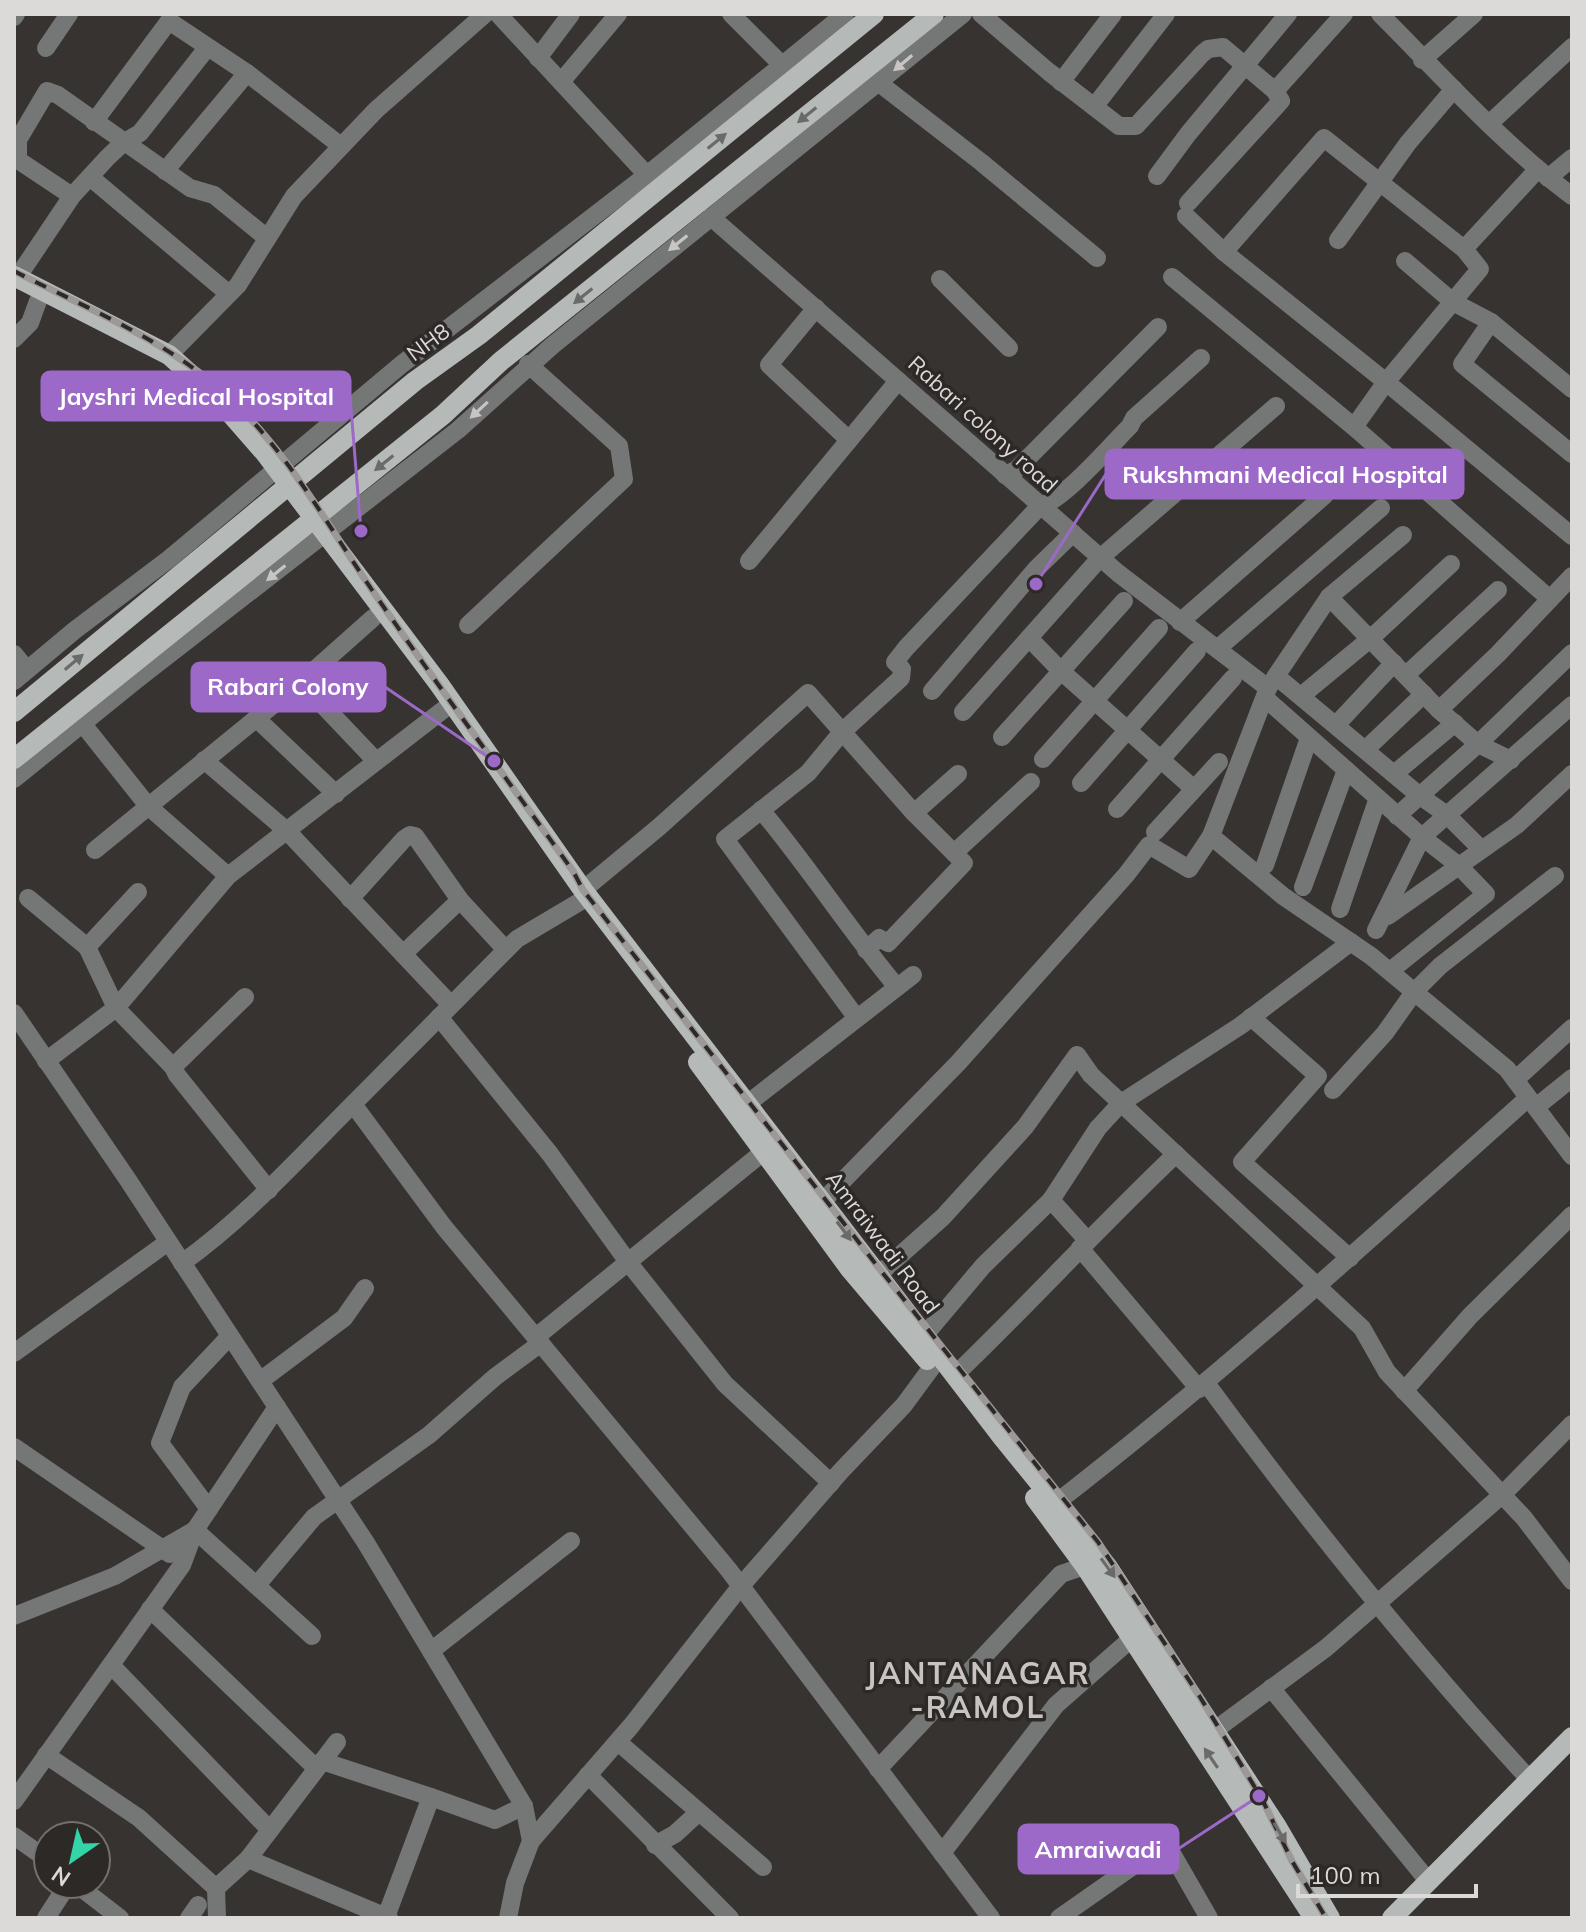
<svg xmlns="http://www.w3.org/2000/svg" width="1586" height="1932" viewBox="0 0 1586 1932" font-family="Mulish,sans-serif">
<style>
.lines{fill:none;stroke-linecap:round;stroke-linejoin:round}
.minor{stroke:#757776;stroke-width:18}
.major{stroke:#b5b9b8;stroke-width:20}
.rail-casing{stroke:#9b9897;stroke-width:7}
.rail{stroke:#2d2927;stroke-width:4;stroke-dasharray:12;stroke-linecap:butt}
.oneway{fill:#c7c6c5}
.oneway2{fill:#6a6a68}
.labels{text-anchor:middle;dominant-baseline:central;stroke-width:7;stroke-linejoin:round;paint-order:stroke}
.street-label{font-size:22px;fill:#dcdad9;stroke:#2d2927}
.district-label{font-size:30px;font-weight:bold;letter-spacing:2px;fill:#c9c4c2;stroke:#2d2927}
.leader{fill:none;stroke:#9d69c8;stroke-width:3}
.callout-dot{fill:#9d69c8;stroke:#2d2927;stroke-width:3}
.callout{fill:#9d69c8;stroke:#9d69c8;stroke-width:3}
.callout-label{font-size:24px;text-anchor:middle;font-weight:bold;fill:#fff}
</style>
<rect width="100%" height="100%" fill="#373331"/>
<g class="lines">
<g class="minor">
<path d="M 498,14 L 647,175"/>
<path d="M 731,14 L 782,65"/>
<path d="M 981,14 L 1049,72 L 1119,126 L 1136,126 L 1202,54 L 1208,49 L 1223,47 L 1275,91 L 1281,101 L 1188,203"/>
<path d="M 1380,14 C 1442,76 1501,143 1572,196"/>
<path d="M 14,17 L 16,14"/>
<path d="M 46,48 L 69,14"/>
<path d="M 538,58 L 571,14"/>
<path d="M 1422,60 L 1474,14"/>
<path d="M 561,82 L 618,14"/>
<path d="M 1061,82 L 1113,14"/>
<path d="M 879,83 L 981,162 L 1097,258"/>
<path d="M 1275,91 L 1344,14"/>
<path d="M 1094,107 L 1166,14"/>
<path d="M 94,122 L 169,21 L 247,73 L 341,146"/>
<path d="M 1490,123 L 1572,47"/>
<path d="M 1538,169 L 1464,249 L 1480,269 L 1386,382 L 1572,536"/>
<path d="M 165,171 L 247,73"/>
<path d="M 1157,176 L 1188,134 L 1288,14"/>
<path d="M 90,177 L 229,294"/>
<path d="M 1548,178 L 1572,158"/>
<path d="M 72,196 L 18,160 L 18,140 L 47,91 L 58,95 L 190,188 L 214,195 L 267,238"/>
<path d="M 1186,216 L 1224,252 L 1386,382 L 1354,427 L 1550,599"/>
<path d="M 711,217 L 1118,573 L 1268,688"/>
<path d="M 1338,240 L 1408,143 L 1454,89"/>
<path d="M 1224,252 L 1324,138 L 1464,249"/>
<path d="M 1405,261 L 1453,302 L 1491,322 L 1572,389"/>
<path d="M 1172,277 L 1354,427"/>
<path d="M 17,278 L 72,196 L 108,157 L 123,143 L 140,133 L 207,48"/>
<path d="M 940,279 L 1009,348"/>
<path d="M 816,308 L 769,365 L 849,440"/>
<path d="M 1491,322 L 1462,364 L 1572,454"/>
<path d="M 14,339 L 30,323 L 38,301"/>
<path d="M 169,355 L 238,285 L 294,196 L 376,110 L 485,14"/>
<path d="M 1005,475 L 1016,470 L 1158,327"/>
<path d="M 749,561 L 898,381"/>
<path d="M 1329,597 L 1439,710 L 1498,654 L 1572,576"/>
<path d="M 1180,622 L 1325,495"/>
<path d="M 468,625 L 624,479 L 619,446 L 528,364"/>
<path d="M 1029,638 L 1061,671 L 1194,789"/>
<path d="M 1217,649 L 1381,508"/>
<path d="M 14,654 L 27,670"/>
<path d="M 1406,675 L 1498,590"/>
<path d="M 1276,676 L 1420,796 L 1447,815 L 1481,849"/>
<path d="M 14,681 L 75,630 L 169,559 L 402,364 L 647,175 L 845,14"/>
<path d="M 301,682 L 376,761"/>
<path d="M 932,691 L 1036,569 L 1073,533"/>
<path d="M 1301,696 L 1370,639 L 1451,564"/>
<path d="M 1265,698 L 1422,837 L 1458,865 L 1486,894 L 1390,971"/>
<path d="M 963,712 L 1100,558 L 1276,406"/>
<path d="M 256,718 L 336,794"/>
<path d="M 82,723 L 148,806 L 228,876"/>
<path d="M 1336,725 L 1394,663"/>
<path d="M 1002,737 L 1124,601"/>
<path d="M 1365,750 L 1424,694"/>
<path d="M 1043,759 L 1159,628"/>
<path d="M 204,760 L 287,831 L 451,1005"/>
<path d="M 1511,760 L 1478,744 L 1572,653"/>
<path d="M 1394,774 L 1455,723"/>
<path d="M 14,779 L 135,681 L 458,430 L 553,345 L 963,14"/>
<path d="M 1081,783 L 1197,651"/>
<path d="M 1117,809 L 1233,678"/>
<path d="M 761,810 C 809,867 849,930 897,987"/>
<path d="M 914,813 L 958,774"/>
<path d="M 1397,816 L 1478,744 L 1439,710"/>
<path d="M 1155,832 L 1219,762"/>
<path d="M 1211,836 L 1283,896 L 1371,956 L 1507,1069 L 1572,1156"/>
<path d="M 95,850 L 301,682 L 373,618"/>
<path d="M 954,853 L 1031,782"/>
<path d="M 1265,865 L 1309,738"/>
<path d="M 1303,887 L 1346,770"/>
<path d="M 583,890 L 659,827 L 808,693 L 914,813 L 964,863 L 888,943 L 879,938 L 866,950"/>
<path d="M 28,898 L 87,947 L 138,892"/>
<path d="M 350,899 L 404,839 L 410,835 L 415,836 L 460,900 L 506,950"/>
<path d="M 581,901 L 517,939 L 353,1104 L 444,1227 L 728,1569 L 991,1918"/>
<path d="M 1340,909 L 1378,798"/>
<path d="M 1388,916 L 1517,825 L 1572,774"/>
<path d="M 1376,930 L 1422,837 L 1572,705"/>
<path d="M 403,954 L 460,900"/>
<path d="M 14,1013 L 128,1180 L 366,1543 L 524,1806 L 531,1841 L 515,1883 L 508,1918"/>
<path d="M 439,1017 L 550,1154 L 628,1262 L 725,1384 L 831,1483"/>
<path d="M 856,1017 L 725,839 L 808,773 L 842,732 L 901,678 L 902,669 L 895,662 L 906,648 L 1039,507 C 1066,498 1109,447 1130,426 L 1134,418 L 1201,358"/>
<path d="M 1251,1017 L 1318,1076 L 1242,1162 L 1350,1258"/>
<path d="M 46,1061 L 116,1008 L 87,947"/>
<path d="M 173,1067 L 245,997"/>
<path d="M 1515,1080 L 1572,1028"/>
<path d="M 1333,1090 L 1385,1033 L 1414,992 L 1440,966 L 1555,876"/>
<path d="M 747,1104 L 913,975"/>
<path d="M 1536,1107 L 1572,1078"/>
<path d="M 269,1190 L 177,1075 L 173,1067 L 116,1008 L 228,876 L 443,710"/>
<path d="M 822,1202 L 958,1063 L 1126,875 L 1149,845 L 1189,869 L 1211,836 L 1268,688 L 1329,597 L 1403,535"/>
<path d="M 1087,1240 L 1051,1200 L 1098,1128 L 1121,1103 L 1240,1026 L 1351,942"/>
<path d="M 1080,1248 L 1199,1389"/>
<path d="M 182,1263 C 246,1217 298,1159 353,1104"/>
<path d="M 878,1275 L 943,1217 L 1025,1127 L 1077,1055 L 1091,1075 L 1362,1328 L 1387,1372 L 1524,1518 L 1572,1581"/>
<path d="M 924,1336 L 983,1266 L 1051,1200"/>
<path d="M 536,1337 L 773,1144"/>
<path d="M 14,1353 L 168,1242"/>
<path d="M 955,1375 C 1030,1303 1100,1226 1176,1154"/>
<path d="M 260,1381 L 344,1318 L 365,1288"/>
<path d="M 1206,1383 C 1307,1520 1415,1655 1530,1780"/>
<path d="M 1404,1391 L 1470,1316 L 1572,1215"/>
<path d="M 14,1447 L 170,1554"/>
<path d="M 1056,1503 C 1220,1376 1374,1236 1528,1098"/>
<path d="M 209,1509 L 160,1443 L 182,1387 L 230,1336"/>
<path d="M 257,1585 L 314,1517 L 429,1435 L 495,1377 L 541,1343"/>
<path d="M 150,1609 L 316,1768"/>
<path d="M 14,1616 L 115,1576 L 195,1530 L 312,1636"/>
<path d="M 431,1651 L 571,1541"/>
<path d="M 111,1665 L 270,1830"/>
<path d="M 1271,1688 L 1429,1882"/>
<path d="M 1215,1730 L 1326,1648 L 1502,1495 L 1572,1424"/>
<path d="M 618,1742 L 763,1867"/>
<path d="M 46,1755 L 139,1818 L 216,1888 L 248,1859 L 389,1918"/>
<path d="M 322,1761 L 431,1797"/>
<path d="M 878,1769 L 1061,1574 L 1085,1566"/>
<path d="M 588,1775 L 730,1918"/>
<path d="M 14,1801 L 182,1565 L 195,1530 L 277,1407"/>
<path d="M 14,1836 L 48,1860"/>
<path d="M 531,1841 L 631,1726 L 740,1587 L 841,1471 L 904,1405 L 932,1367"/>
<path d="M 655,1845 L 675,1834 L 699,1812"/>
<path d="M 942,1853 L 1056,1705 L 1131,1639"/>
<path d="M 248,1859 L 337,1742"/>
<path d="M 76,1884 L 120,1918"/>
<path d="M 216,1888 L 217,1918"/>
<path d="M 386,1917 L 431,1797 L 495,1820 L 524,1806"/>
<path d="M 46,1918 L 68,1884"/>
<path d="M 189,1918 L 198,1905"/>
<path d="M 1059,1918 L 1166,1843 L 1209,1918"/>
</g>
<g class="major">
<path d="M 14,276 L 169,355 L 216,397 L 265,453 L 439,684 L 583,890 L 1002,1437 L 1107,1566 L 1277,1827 L 1330,1918"/>
<path d="M 14,712 L 415,381 L 479,335 L 874,14"/>
<path d="M 14,759 L 443,415 L 501,361 L 934,14"/>
<path d="M 698,1062 L 850,1269 L 927,1360"/>
<path d="M 1035,1498 L 1085,1566 L 1314,1918"/>
<path d="M 1392,1918 L 1572,1737"/>
</g>
<defs>
<path id="rail" d="M 14,271 C 84,307 164,339 223,392 C 285,447 326,523 372,590 C 437,685 506,778 573,871 L 583,890 L 882,1272 L 1098,1542 L 1200,1697 L 1262,1799 L 1292,1861 L 1326,1918"/>
</defs>
<use href="#rail" class="rail-casing"/>
<use href="#rail" class="rail"/>
</g>
<defs><path id="oneway-solid" d="M-6-.8H1V-3.2L6.5 0L1 3.2V.8H-6Z" transform="scale(2)"/></defs>
<g class="oneway">
<use href="#oneway-solid" transform="translate(903 63) rotate(140)"/>
<use href="#oneway-solid" transform="translate(678 243) rotate(141)"/>
<use href="#oneway-solid" transform="translate(479 410) rotate(137)"/>
<use href="#oneway-solid" transform="translate(276 573) rotate(141)"/>
</g>
<g class="oneway2">
<use href="#oneway-solid" transform="translate(807 115) rotate(141)"/>
<use href="#oneway-solid" transform="translate(717 141) rotate(-39)"/>
<use href="#oneway-solid" transform="translate(583 296) rotate(141)"/>
<use href="#oneway-solid" transform="translate(384 463) rotate(141)"/>
<use href="#oneway-solid" transform="translate(74 662) rotate(-40)"/>
<use href="#oneway-solid" transform="translate(844 1231) rotate(53)"/>
<use href="#oneway-solid" transform="translate(1108 1568) rotate(54)"/>
<use href="#oneway-solid" transform="translate(1211 1758) rotate(-124)"/>
<use href="#oneway-solid" transform="translate(1280 1833) rotate(59)"/>
</g>
<g class="labels">
<g class="street-label">
<text transform="translate(428 342) rotate(-36)">NH8</text>
<text transform="translate(983 424) rotate(42)">Rabari colony road</text>
<text transform="translate(883 1242) rotate(53)">Amraiwadi Road</text>
</g>
<g class="district-label">
<text x="978" y="1673">JANTANAGAR<tspan x="978" dy="34">-RAMOL</tspan></text>
</g>
</g>
<path class="leader" d="M361 531L350 396M1036 584L1106 474M494 761L385 687M1259 1796L1178 1849"/>
<g class="callout-dot">
<circle cx="361" cy="531" r="8"/>
<circle cx="1036" cy="584" r="8"/>
<circle cx="494" cy="761" r="8"/>
<circle cx="1259" cy="1796" r="8"/>
</g>
<g class="callout">
<rect x="42" y="372" width="308" height="48" rx="8"/>
<rect x="1106" y="450" width="357" height="48" rx="8"/>
<rect x="192" y="663" width="193" height="48" rx="8"/>
<rect x="1019" y="1825" width="159" height="48" rx="8"/>
</g>
<g class="callout-label">
<text x="196" y="405">Jayshri Medical Hospital</text>
<text x="1285" y="483">Rukshmani Medical Hospital</text>
<text x="288" y="695">Rabari Colony</text>
<text x="1098" y="1858">Amraiwadi</text>
</g>
<rect width="1586" height="1932" fill="none" stroke="#dcdad9" stroke-width="32"/>
<g transform="translate(72 1860) rotate(214)"><circle r="38" fill="#2d2927" stroke="#73706e" stroke-width="2"/>
<path d="M0-6L14 30L0 20L-14 30Z" fill="#32d4a8"/>
<text y="-12" font-size="22" font-weight="bold" text-anchor="middle" fill="#dcdad9">N</text>
</g>
<path d="M1298 1884v12h178v-12" fill="none" stroke="#dcdad9" stroke-width="4"/>
<text x="1310" y="1884" font-size="24" fill="#dcdad9" stroke="#2d2927" stroke-width="6" paint-order="stroke">100 m</text>
</svg>
